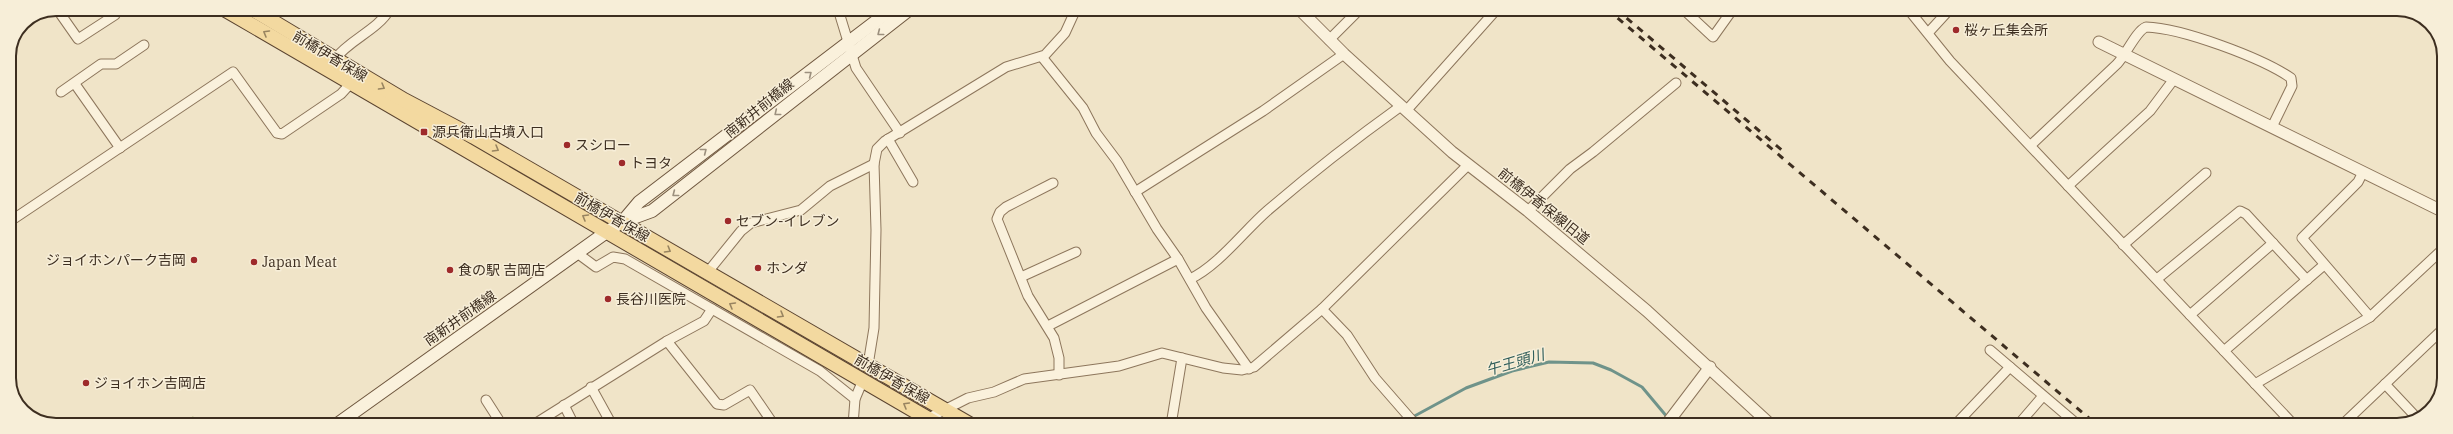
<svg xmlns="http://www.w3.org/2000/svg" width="2453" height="434" viewBox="0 0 2453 434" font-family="'IBM Plex Serif','Noto Sans JP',serif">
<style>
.green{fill:#c9cf9b}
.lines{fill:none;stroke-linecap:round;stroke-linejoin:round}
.stream{stroke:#6f938a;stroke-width:3}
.minor-casing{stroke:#8d765c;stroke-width:11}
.tertiary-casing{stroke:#8d765c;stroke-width:13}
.secondary-casing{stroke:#6f573f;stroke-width:14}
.primary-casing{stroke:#5b4430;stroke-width:16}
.minor{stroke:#faf1dc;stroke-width:9}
.tertiary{stroke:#faf1dc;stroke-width:11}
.secondary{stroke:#faf1dc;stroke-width:12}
.primary{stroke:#f3d9a0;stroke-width:14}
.rail{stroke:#3d2e20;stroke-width:3;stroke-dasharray:7 7;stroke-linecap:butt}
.oneway{stroke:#988460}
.oneway2{stroke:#9c907e}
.poi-dot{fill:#9e2a2b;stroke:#f7eed8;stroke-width:1.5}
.labels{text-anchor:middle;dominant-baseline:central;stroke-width:3;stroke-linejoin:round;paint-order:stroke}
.poi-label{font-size:14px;fill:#3d2e20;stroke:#f7eed8;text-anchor:start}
.street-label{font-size:14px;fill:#3d2e20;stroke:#f7eed8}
.water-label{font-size:15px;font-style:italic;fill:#2f5d5a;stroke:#f7eed8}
.rim{fill:none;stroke:#3d2e20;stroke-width:2}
</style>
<rect width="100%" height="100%" fill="#f0e4c8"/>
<path class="green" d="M 193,416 L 199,425 L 181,425 Z"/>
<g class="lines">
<path class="stream" d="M 1398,425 L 1466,388 L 1512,371 L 1549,362 L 1593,363 L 1611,370 L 1642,387 L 1668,418"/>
<defs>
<g id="minor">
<path d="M 57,9 L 78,39 L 115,15"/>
<path d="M 838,9 L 856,68 L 900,133"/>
<path d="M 1683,9 L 1713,37 L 1733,9"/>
<path d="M 1908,9 L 1950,61 L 2294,425"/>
<path d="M 1928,33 L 1950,9"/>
<path d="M 1329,40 L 1360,9"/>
<path d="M 1042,57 L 1083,108 L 1096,133 L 1117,161 L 1157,229 L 1178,259 L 1206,308 L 1249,369"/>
<path d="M 335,59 C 350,39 377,31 390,9"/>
<path d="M 75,84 L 120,148"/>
<path d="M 61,92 L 101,64 L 116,64 L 144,45"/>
<path d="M 1406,111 L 1497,9"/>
<path d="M 888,139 L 913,182"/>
<path d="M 2031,145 L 2117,64 C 2126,55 2136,31 2146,27 C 2182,28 2262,58 2291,78 L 2292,86 L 2272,127"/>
<path d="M 2363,172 L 2358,182 L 2302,238 L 2370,317"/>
<path d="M 1053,183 L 1006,207 L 1000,212 L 997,219 L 1028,296 L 1054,338 L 1059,358 L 1059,375"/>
<path d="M 2068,186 L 2150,111 L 2174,79"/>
<path d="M 1135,192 L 1263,111 L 1344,54"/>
<path d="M 1528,211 L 1570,169 L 1593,152 L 1676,83"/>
<path d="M 9,222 L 233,72 L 277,133 L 282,134 L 341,94 L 352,82"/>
<path d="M 2123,245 L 2206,173"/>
<path d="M 577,253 L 596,267 L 613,257 L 625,259 L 820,371 L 855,399"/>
<path d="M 707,273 L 741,231 L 751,223 L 801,210 L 830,186 L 874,164"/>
<path d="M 1021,277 L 1076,252"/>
<path d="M 1190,279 C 1218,266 1244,231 1267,211 C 1310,174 1355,139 1401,106"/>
<path d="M 2157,279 L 2240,211 L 2246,214 L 2307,280"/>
<path d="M 712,309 L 704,321 L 667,341 L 717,404 L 724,405 L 750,390 L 774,425"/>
<path d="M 1322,309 L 1347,335 L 1375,378 L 1416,425"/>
<path d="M 2190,315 L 2273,243"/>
<path d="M 1048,326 L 1178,259"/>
<path d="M 1990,350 L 2078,425"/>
<path d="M 2224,351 L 2324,265"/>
<path d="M 868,365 L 874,328 L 876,230 L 874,164 L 877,149 L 885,141 L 1006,67 L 1045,55 L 1065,33 L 1076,9"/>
<path d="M 2255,384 L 2370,317 L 2444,248"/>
<path d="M 2385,384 L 2417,418"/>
<path d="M 591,387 L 612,425"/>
<path d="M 486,400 L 502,425"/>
<path d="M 564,405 L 574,425"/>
<path d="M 533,425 L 667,341"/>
<path d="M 853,425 L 855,399 L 863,380"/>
<path d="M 915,425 L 968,398 L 994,392 L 1024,379 L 1119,366 L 1162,353 L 1223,368 L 1242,370 L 1254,367 L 1322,309 L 1468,165"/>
<path d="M 1171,425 L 1182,358"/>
<path d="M 1955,425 L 2010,367"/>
<path d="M 2018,425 L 2043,396"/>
<path d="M 2342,425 L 2444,328"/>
</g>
<g id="tertiary">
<path d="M 1299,9 L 1344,54 L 1452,152 L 1528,211 L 1647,311 L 1771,425"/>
<path d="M 2099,42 L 2444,212"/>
<path d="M 1666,425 L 1710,367"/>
</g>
<g id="secondary">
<path d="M 623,221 L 639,202 L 892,9"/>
<path d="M 336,425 L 608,231 L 622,222 L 652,211 L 910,9"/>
</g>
<g id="primary">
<path d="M 224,9 L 939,425"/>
<path d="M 252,9 L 404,100 L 474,137 L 971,425"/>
</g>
</defs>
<use href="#minor" class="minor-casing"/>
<use href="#tertiary" class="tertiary-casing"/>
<use href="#secondary" class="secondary-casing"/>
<use href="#primary" class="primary-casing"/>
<use href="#minor" class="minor"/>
<use href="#tertiary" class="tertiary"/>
<use href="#secondary" class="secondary"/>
<use href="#primary" class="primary"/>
<g class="rail">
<path d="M 1607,9 L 2097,425"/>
<path d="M 1616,9 L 1784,152"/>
</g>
</g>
<defs><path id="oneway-chevron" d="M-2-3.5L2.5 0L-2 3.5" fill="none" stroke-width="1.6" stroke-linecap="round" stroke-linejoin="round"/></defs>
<g class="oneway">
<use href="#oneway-chevron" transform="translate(266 33) rotate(-150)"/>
<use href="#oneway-chevron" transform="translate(382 87) rotate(30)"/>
<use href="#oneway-chevron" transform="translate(496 149) rotate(30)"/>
<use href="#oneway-chevron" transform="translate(585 217) rotate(-150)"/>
<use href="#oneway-chevron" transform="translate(668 250) rotate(31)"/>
<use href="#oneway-chevron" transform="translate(732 305) rotate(-150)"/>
<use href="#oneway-chevron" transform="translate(781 315) rotate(30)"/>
<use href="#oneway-chevron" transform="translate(906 405) rotate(-150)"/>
</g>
<g class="oneway2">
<use href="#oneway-chevron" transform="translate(880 33) rotate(142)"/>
<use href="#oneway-chevron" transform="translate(809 74) rotate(-38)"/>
<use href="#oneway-chevron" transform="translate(777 113) rotate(141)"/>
<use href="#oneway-chevron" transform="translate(704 151) rotate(-38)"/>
<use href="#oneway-chevron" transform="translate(675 194) rotate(142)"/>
</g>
<g class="poi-dot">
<circle cx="1956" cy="30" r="4"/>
<rect x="420" y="128" width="8" height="8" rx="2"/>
<circle cx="567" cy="145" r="4"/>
<circle cx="622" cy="163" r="4"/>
<circle cx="728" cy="221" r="4"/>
<circle cx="194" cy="260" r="4"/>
<circle cx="254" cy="262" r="4"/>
<circle cx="758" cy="268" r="4"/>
<circle cx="450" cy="270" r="4"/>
<circle cx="608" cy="299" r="4"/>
<circle cx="86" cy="383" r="4"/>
</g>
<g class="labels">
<g class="poi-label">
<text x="1964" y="30">桜ヶ丘集会所</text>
<text x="432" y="132">源兵衛山古墳入口</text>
<text x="575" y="145">スシロー</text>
<text x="630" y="163">トヨタ</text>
<text x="736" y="221">セブン-イレブン</text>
<text x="186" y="260" text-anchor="end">ジョイホンパーク吉岡</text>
<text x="262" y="262">Japan Meat</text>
<text x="766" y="268">ホンダ</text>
<text x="458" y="270">食の駅 吉岡店</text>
<text x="616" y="299">長谷川医院</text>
<text x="94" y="383">ジョイホン吉岡店</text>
</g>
<g class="street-label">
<text transform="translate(330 56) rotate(31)">前橋伊香保線</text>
<text transform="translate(759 108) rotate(-39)">南新井前橋線</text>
<text transform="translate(1544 206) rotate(39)">前橋伊香保線旧道</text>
<text transform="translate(612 217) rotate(30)">前橋伊香保線</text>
<text transform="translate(460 318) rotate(-35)">南新井前橋線</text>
<text transform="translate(892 379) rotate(30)">前橋伊香保線</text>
</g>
<g class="water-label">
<text transform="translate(1515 362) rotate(-16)">午王頭川</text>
</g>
</g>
<path d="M0 0H2453V434H0ZM56 16H2397A40 40 0 0 1 2437 56V378A40 40 0 0 1 2397 418H56A40 40 0 0 1 16 378V56A40 40 0 0 1 56 16Z" fill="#f7eed8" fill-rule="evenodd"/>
<path class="rim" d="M56 16H2397A40 40 0 0 1 2437 56V378A40 40 0 0 1 2397 418H56A40 40 0 0 1 16 378V56A40 40 0 0 1 56 16Z"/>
</svg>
